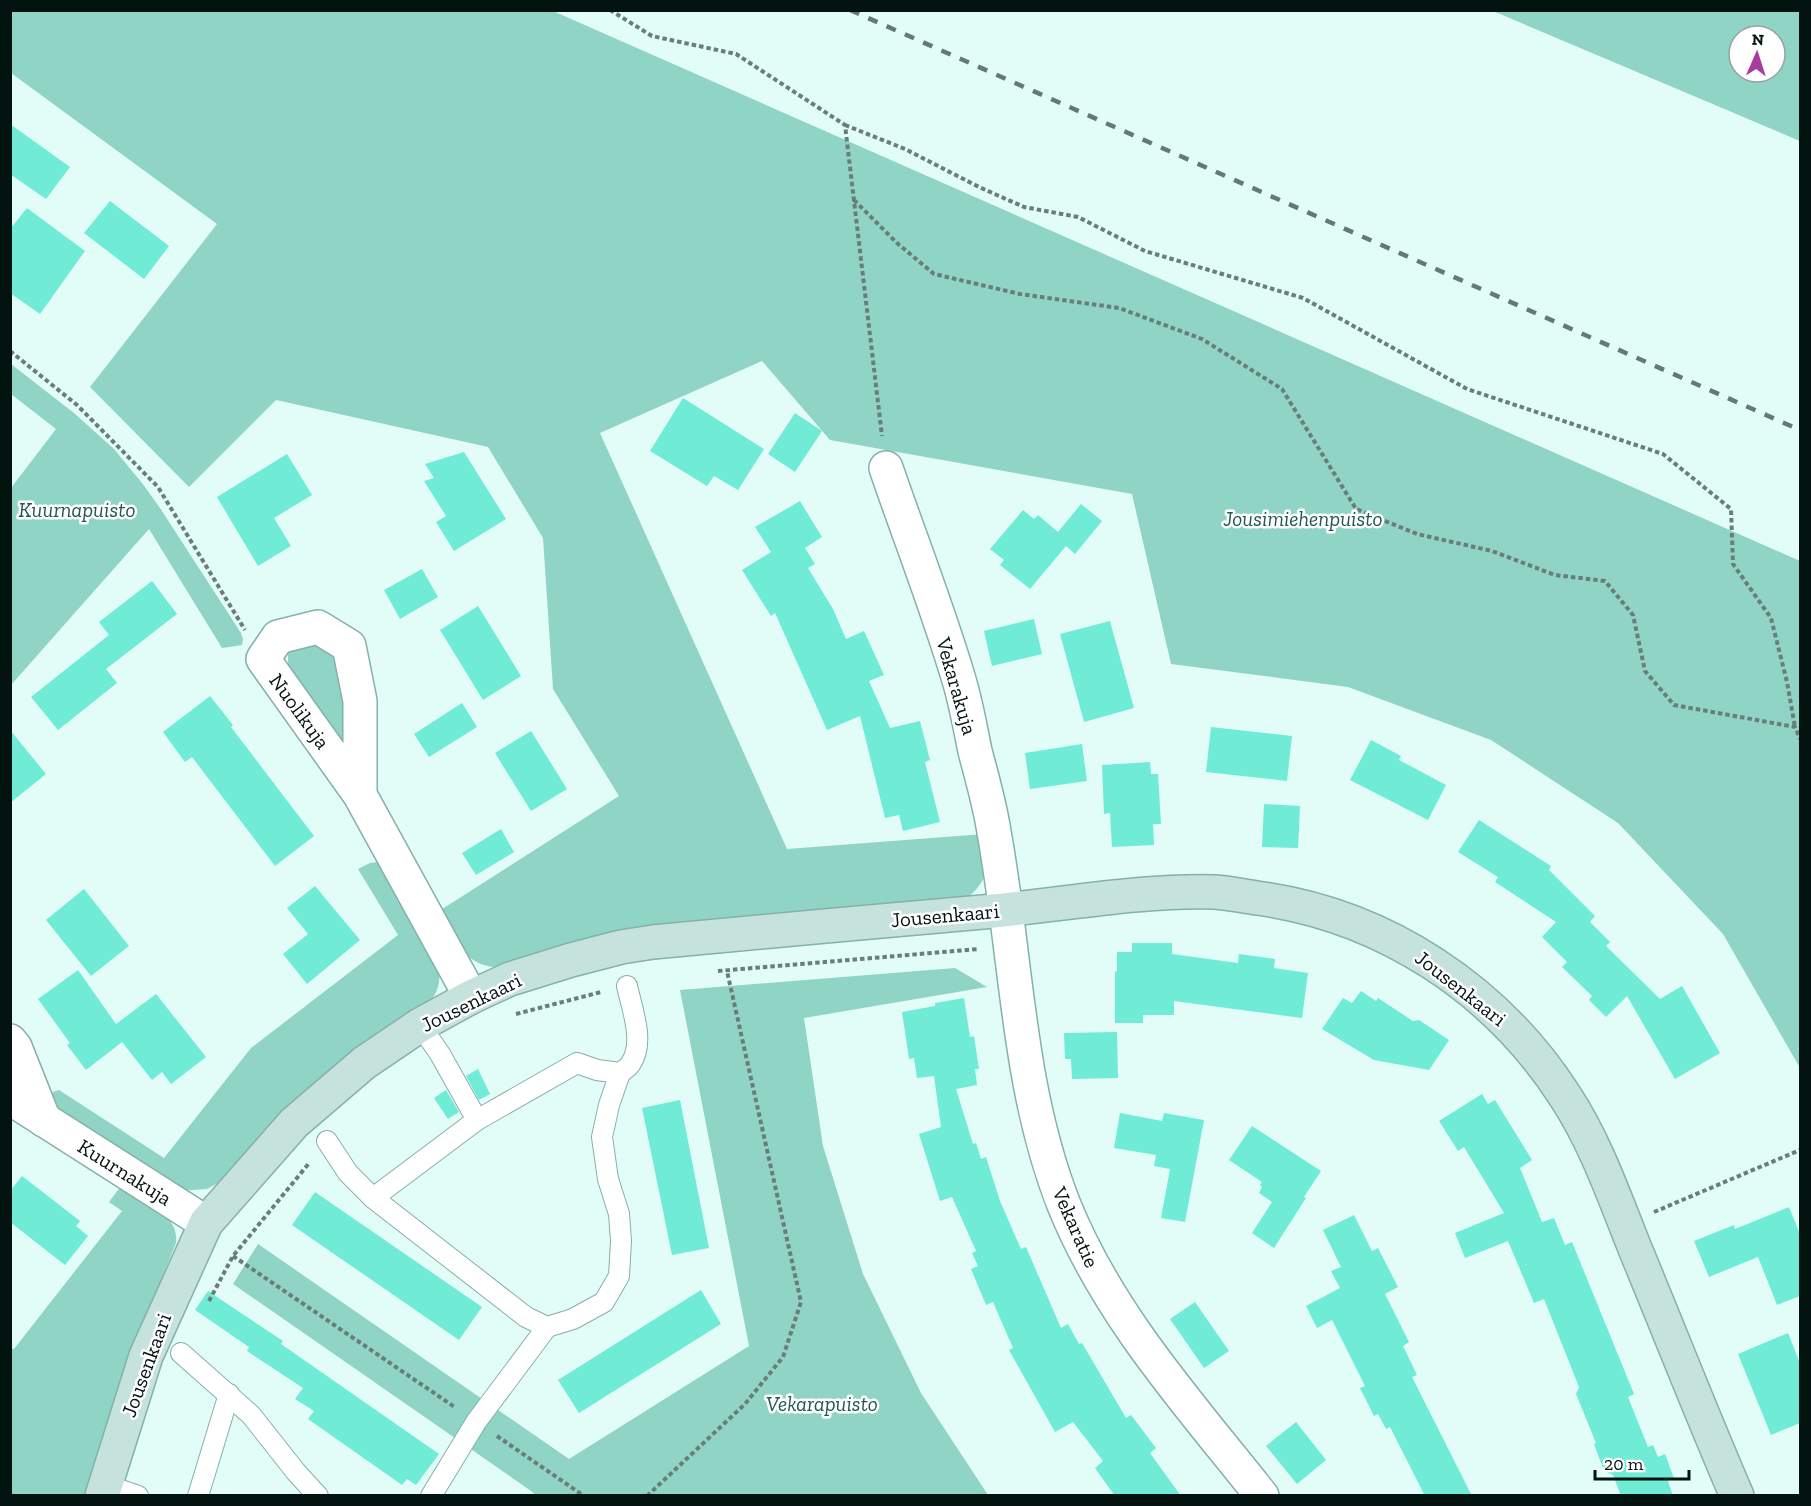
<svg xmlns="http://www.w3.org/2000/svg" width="1811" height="1506" viewBox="0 0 1811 1506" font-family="'Zilla Slab',serif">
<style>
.green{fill:#90d4c6;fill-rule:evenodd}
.building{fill:#6febd6}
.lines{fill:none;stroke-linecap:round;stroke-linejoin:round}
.lane-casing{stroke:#84b1a8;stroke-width:22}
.street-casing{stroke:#84b1a8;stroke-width:36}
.secondary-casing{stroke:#84b1a8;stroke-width:36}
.path{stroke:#697e7a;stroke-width:4;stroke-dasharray:4.5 3;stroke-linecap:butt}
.lane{stroke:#fff;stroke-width:20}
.street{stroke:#fff;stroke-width:33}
.secondary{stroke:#c6e2dd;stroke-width:33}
.rail{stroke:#647975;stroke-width:4.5;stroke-dasharray:10 10;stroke-linecap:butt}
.labels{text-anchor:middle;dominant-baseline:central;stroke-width:5;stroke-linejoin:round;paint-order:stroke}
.park-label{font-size:21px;font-style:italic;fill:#23574f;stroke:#fff}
.street-label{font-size:21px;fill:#031310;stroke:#fff}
</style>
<rect width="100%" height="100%" fill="#e2fdf7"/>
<g class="green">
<path d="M 11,11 L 553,11 L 1800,561 L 1800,1068 L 1723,934 L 1618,823 L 1491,740 L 1348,687 L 1171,664 L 1132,494 L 830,440 L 762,361 L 600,433 L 787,849 L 984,834 C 986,863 992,878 967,898 L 497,967 C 465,967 452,936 436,913 L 619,796 L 553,689 L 543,538 L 488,447 L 276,400 L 189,487 L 90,387 L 217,224 L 11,73 Z"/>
<path d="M 1493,11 L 1800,11 L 1800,141 ZM 1739,36 L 1775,36 L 1775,72 L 1739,72 Z"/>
<path d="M 11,364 L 74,413 L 114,449 L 142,483 L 160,508 L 241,633 L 243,639 L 242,645 L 222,648 L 149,529 L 11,685 L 11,488 L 56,429 L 11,394 Z"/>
<path d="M 315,634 L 339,646 L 351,763 L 288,671 L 288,648 Z"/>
<path d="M 378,862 L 439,965 C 440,978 440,988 432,999 L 222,1181 L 207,1189 L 179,1191 L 74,1127 L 53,1101 L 53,1092 L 59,1090 L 164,1158 L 251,1048 L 398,935 L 358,869 L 370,863 Z"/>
<path d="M 955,968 L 987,987 L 804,1018 L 823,1146 L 863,1274 L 921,1393 L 988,1495 L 533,1495 L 534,1493 L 233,1284 L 258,1244 L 569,1459 L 749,1346 L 680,990 Z"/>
<path d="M 121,1186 C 142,1200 180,1214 176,1243 L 144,1323 L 88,1495 L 11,1495 L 10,1348 L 14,1349 L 122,1211 L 109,1202 Z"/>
</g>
<g class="building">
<path d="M 10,124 L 70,167 L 46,199 L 10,174 Z"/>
<path d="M 110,201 L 169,246 L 144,279 L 84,233 Z"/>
<path d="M 27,208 L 85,251 L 40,314 L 10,293 L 10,229 Z"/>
<path d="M 683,398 L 764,449 L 738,490 L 714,476 L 707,486 L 650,451 Z"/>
<path d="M 795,413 L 822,431 L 795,472 L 768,454 Z"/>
<path d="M 464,452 L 506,519 L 454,551 L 436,522 L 446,516 L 424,481 L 434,478 L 425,464 Z"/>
<path d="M 287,454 L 312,495 L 274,518 L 291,546 L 258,566 L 217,497 Z"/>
<path d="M 800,501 L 822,537 L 805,548 L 815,564 L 808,568 L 833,609 L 846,639 L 864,631 L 884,675 L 869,681 L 890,728 L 920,721 L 930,760 L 925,762 L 940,822 L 903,831 L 899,815 L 885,818 L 860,716 L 827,730 L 775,613 L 771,616 L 742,570 L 771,552 L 755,527 Z"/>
<path d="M 1081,504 L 1102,521 L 1075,554 L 1066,546 L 1030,589 L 1000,565 L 1004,560 L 990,549 L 1023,510 L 1034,519 L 1038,515 L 1058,532 Z"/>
<path d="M 422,569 L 438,597 L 400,619 L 384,590 Z"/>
<path d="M 152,581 L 177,614 L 106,669 L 117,683 L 58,730 L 31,697 L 109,635 L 99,622 Z"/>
<path d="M 478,606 L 521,676 L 483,700 L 440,630 Z"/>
<path d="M 1034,619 L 1042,654 L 992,666 L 984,631 Z"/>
<path d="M 1110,621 L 1134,708 L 1084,722 L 1060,634 Z"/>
<path d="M 210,696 L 233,725 L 231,727 L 314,836 L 275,866 L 192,757 L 185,762 L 163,732 Z"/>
<path d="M 462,703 L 477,727 L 429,757 L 414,734 Z"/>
<path d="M 1211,727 L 1292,736 L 1287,781 L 1206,772 Z"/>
<path d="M 10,730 L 46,774 L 10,803 Z"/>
<path d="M 531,731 L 567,789 L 531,811 L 495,753 Z"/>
<path d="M 1371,740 L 1401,756 L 1399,760 L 1446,785 L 1428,820 L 1350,780 Z"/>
<path d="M 1082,744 L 1087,781 L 1030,789 L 1025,753 Z"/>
<path d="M 1150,762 L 1151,774 L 1158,774 L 1161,824 L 1153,824 L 1154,845 L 1112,847 L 1110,813 L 1104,814 L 1102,765 Z"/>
<path d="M 1264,804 L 1300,806 L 1298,848 L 1262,847 Z"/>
<path d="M 1479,820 L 1551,866 L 1549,870 L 1595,916 L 1590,922 L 1610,942 L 1606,946 L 1660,999 L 1682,986 L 1720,1053 L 1675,1079 L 1627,996 L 1606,1017 L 1589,1000 L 1592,996 L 1562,967 L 1567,962 L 1542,937 L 1556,922 L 1495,882 L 1498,877 L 1458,852 Z"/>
<path d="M 501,829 L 514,852 L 476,875 L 462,853 Z"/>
<path d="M 315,886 L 360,940 L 307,984 L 283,954 L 308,934 L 287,908 Z"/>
<path d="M 84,889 L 129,946 L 91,976 L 46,920 Z"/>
<path d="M 1132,943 L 1172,943 L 1172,954 L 1238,963 L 1239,954 L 1275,959 L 1274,968 L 1308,973 L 1302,1018 L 1174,1001 L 1174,1015 L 1143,1015 L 1143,1023 L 1115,1023 L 1115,971 L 1117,972 L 1117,952 L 1132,952 Z"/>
<path d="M 78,970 L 116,1024 L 156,994 L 206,1057 L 171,1084 L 162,1072 L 152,1080 L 122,1042 L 86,1070 L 67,1045 L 70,1043 L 38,999 Z"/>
<path d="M 1361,991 L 1376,1001 L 1378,998 L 1413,1021 L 1419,1020 L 1449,1040 L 1429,1070 L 1374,1060 L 1322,1029 L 1343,998 L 1352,1003 Z"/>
<path d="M 964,998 L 970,1037 L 974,1036 L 979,1069 L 975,1069 L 977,1085 L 956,1089 L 973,1144 L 976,1143 L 981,1159 L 986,1157 L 1000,1201 L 1021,1249 L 1026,1247 L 1061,1328 L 1068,1324 L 1079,1344 L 1082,1343 L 1126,1418 L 1131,1415 L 1156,1448 L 1150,1453 L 1181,1496 L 1115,1496 L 1095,1468 L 1103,1461 L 1073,1422 L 1055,1432 L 1009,1350 L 1013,1348 L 993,1302 L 986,1305 L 971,1269 L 978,1266 L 972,1253 L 976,1251 L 952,1197 L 940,1201 L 919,1134 L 941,1127 L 934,1076 L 917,1078 L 914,1058 L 909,1059 L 902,1012 L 935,1006 L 935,1003 Z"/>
<path d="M 1117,1032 L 1118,1078 L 1072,1079 L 1071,1059 L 1065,1059 L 1064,1033 Z"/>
<path d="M 478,1069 L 490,1094 L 479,1100 L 466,1076 Z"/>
<path d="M 446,1090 L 459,1112 L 448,1119 L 434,1098 Z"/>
<path d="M 1482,1094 L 1488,1104 L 1495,1100 L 1532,1160 L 1520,1168 L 1542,1222 L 1554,1218 L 1565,1245 L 1572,1242 L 1634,1394 L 1628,1397 L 1648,1447 L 1653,1445 L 1658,1457 L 1665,1454 L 1674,1478 L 1668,1481 L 1673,1496 L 1621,1496 L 1613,1475 L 1604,1471 L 1594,1444 L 1596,1443 L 1576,1394 L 1579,1387 L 1544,1299 L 1534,1303 L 1508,1241 L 1465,1258 L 1455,1233 L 1504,1213 L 1464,1147 L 1458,1151 L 1439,1121 Z"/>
<path d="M 680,1100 L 709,1248 L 672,1255 L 642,1108 Z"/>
<path d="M 1120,1113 L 1162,1121 L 1164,1113 L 1204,1120 L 1185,1222 L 1161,1218 L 1170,1169 L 1154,1166 L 1156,1155 L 1114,1148 Z"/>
<path d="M 1252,1126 L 1321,1171 L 1304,1197 L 1306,1198 L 1274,1248 L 1252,1233 L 1272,1202 L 1259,1193 L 1262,1187 L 1260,1185 L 1262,1182 L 1229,1160 Z"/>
<path d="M 22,1176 L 80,1221 L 76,1226 L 88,1236 L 65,1265 L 10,1222 L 10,1191 Z"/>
<path d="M 315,1192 L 482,1307 L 459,1340 L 292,1225 Z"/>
<path d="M 1789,1207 L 1800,1234 L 1800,1296 L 1777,1305 L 1758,1257 L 1709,1277 L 1694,1241 L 1734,1225 L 1735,1229 Z"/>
<path d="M 1354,1215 L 1372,1251 L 1378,1248 L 1398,1287 L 1385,1294 L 1409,1342 L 1403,1346 L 1417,1375 L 1412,1377 L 1472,1496 L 1425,1496 L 1390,1427 L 1386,1429 L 1378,1414 L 1374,1416 L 1360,1388 L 1365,1386 L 1332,1320 L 1317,1328 L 1306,1306 L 1340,1288 L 1331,1271 L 1341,1267 L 1323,1230 Z"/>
<path d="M 701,1290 L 721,1324 L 579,1413 L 558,1380 Z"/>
<path d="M 208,1291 L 283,1341 L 281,1344 L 439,1454 L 416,1485 L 407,1479 L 402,1485 L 308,1419 L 314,1411 L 295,1399 L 303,1388 L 247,1351 L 249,1347 L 195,1310 Z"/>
<path d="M 1195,1302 L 1229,1351 L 1204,1368 L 1170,1319 Z"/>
<path d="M 1788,1333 L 1800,1363 L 1800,1423 L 1771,1435 L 1738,1354 Z"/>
<path d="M 1296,1422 L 1326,1460 L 1297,1484 L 1266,1446 Z"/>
</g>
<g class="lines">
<defs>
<g id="lane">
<path d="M 420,1025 L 440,1054 L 477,1120"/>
<path d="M 327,1141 L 348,1173 L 373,1198 L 477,1120 L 577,1063 L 597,1070 L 620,1073 C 624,1070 629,1067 631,1063 C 645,1042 632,1009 627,986"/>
<path d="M 373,1198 L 526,1317 L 547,1327 L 573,1319 L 604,1302 L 619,1276 L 621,1241 L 619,1214 L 608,1179 L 602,1137 L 609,1105 L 620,1073"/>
<path d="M 181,1353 L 251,1415 L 296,1472 L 318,1496"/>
<path d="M 106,1485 L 138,1496"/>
<path d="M 198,1496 L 229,1394"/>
<path d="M 431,1496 L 476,1422 L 547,1327"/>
</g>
<g id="street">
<path d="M 886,468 C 910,538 938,609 959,680 C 966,703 970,727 975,751 C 982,778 990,805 994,832 C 1017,958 1017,1086 1064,1205 C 1109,1316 1189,1404 1262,1496"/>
<path d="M 360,795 L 360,701 L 349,646 L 318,627 L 278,637 L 263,659 L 360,795 L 471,997"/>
<path d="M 10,1041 L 15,1047 L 44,1120"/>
<path d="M 10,1098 L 206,1223"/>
</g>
<path id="secondary" d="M 102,1496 L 146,1356 L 206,1223 L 294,1123 L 364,1063 L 420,1025 L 471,997 L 510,979 L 571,960 L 621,947 L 653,942 C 767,931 880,921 994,911 C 1067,904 1141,890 1215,892 C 1229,893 1243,896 1257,898 C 1384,915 1496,989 1565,1096 C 1596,1143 1615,1199 1636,1251 C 1670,1333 1702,1415 1737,1496"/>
</defs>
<use href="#lane" class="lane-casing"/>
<use href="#street" class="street-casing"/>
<use href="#secondary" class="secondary-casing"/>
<g class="path">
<path d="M 610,10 L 652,36 L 736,54 L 845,125 L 882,436"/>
<path d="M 845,125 L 905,149 L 979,187 L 1024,207 L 1078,217 L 1145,251 L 1303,298 L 1467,389 L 1663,454 L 1731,509 L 1733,564 L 1771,618 L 1787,682 L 1795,727"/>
<path d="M 854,200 L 897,243 L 934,274 L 1020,294 L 1119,308 L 1202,339 L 1282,389 L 1356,509 L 1417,534 L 1492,551 L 1555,575 L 1605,581 L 1633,615 L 1645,671 L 1674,705 L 1795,727 L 1800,739"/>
<path d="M 10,351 L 77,405 L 158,487 L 245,630"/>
<path d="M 718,971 L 979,949"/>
<path d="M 516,1014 L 601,992"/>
<path d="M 1654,1212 L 1800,1150"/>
<path d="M 233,1256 L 456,1408"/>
<path d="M 209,1301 L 233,1256 L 310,1162"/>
<path d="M 497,1436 L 584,1496"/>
<path d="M 647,1496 L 745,1404 L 783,1357 L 801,1302 L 727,971"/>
</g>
<use href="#lane" class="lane"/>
<use href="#street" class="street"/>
<use href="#secondary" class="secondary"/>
<path class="rail" d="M 850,10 L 1800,430"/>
</g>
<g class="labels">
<g class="park-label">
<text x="77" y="509">Kuurnapuisto</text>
<text x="1303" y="518">Jousimiehenpuisto</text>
<text x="822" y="1403">Vekarapuisto</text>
</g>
<g class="street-label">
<text transform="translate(957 686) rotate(74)">Vekarakuja</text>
<text transform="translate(300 711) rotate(54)">Nuolikuja</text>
<text transform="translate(945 915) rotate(-5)">Jousenkaari</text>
<text transform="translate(1461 988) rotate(38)">Jousenkaari</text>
<text transform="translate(471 1002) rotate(-26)">Jousenkaari</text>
<text transform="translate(125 1172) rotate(32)">Kuurnakuja</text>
<text transform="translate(1076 1227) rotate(66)">Vekaratie</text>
<text transform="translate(146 1365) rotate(-70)">Jousenkaari</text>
</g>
</g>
<rect width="1811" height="1506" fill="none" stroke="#031310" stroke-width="24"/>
<g transform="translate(1757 54) rotate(3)"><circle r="28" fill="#ffffff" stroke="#9aa19f" stroke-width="1.5"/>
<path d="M0-4.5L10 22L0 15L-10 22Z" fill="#a63c9e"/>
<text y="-9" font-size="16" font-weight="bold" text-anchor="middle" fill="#031310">N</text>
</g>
<path d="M1595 1470v9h94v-9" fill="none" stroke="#031310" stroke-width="3"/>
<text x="1604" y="1470" font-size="18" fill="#031310" stroke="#ffffff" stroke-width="4.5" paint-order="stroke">20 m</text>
</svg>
